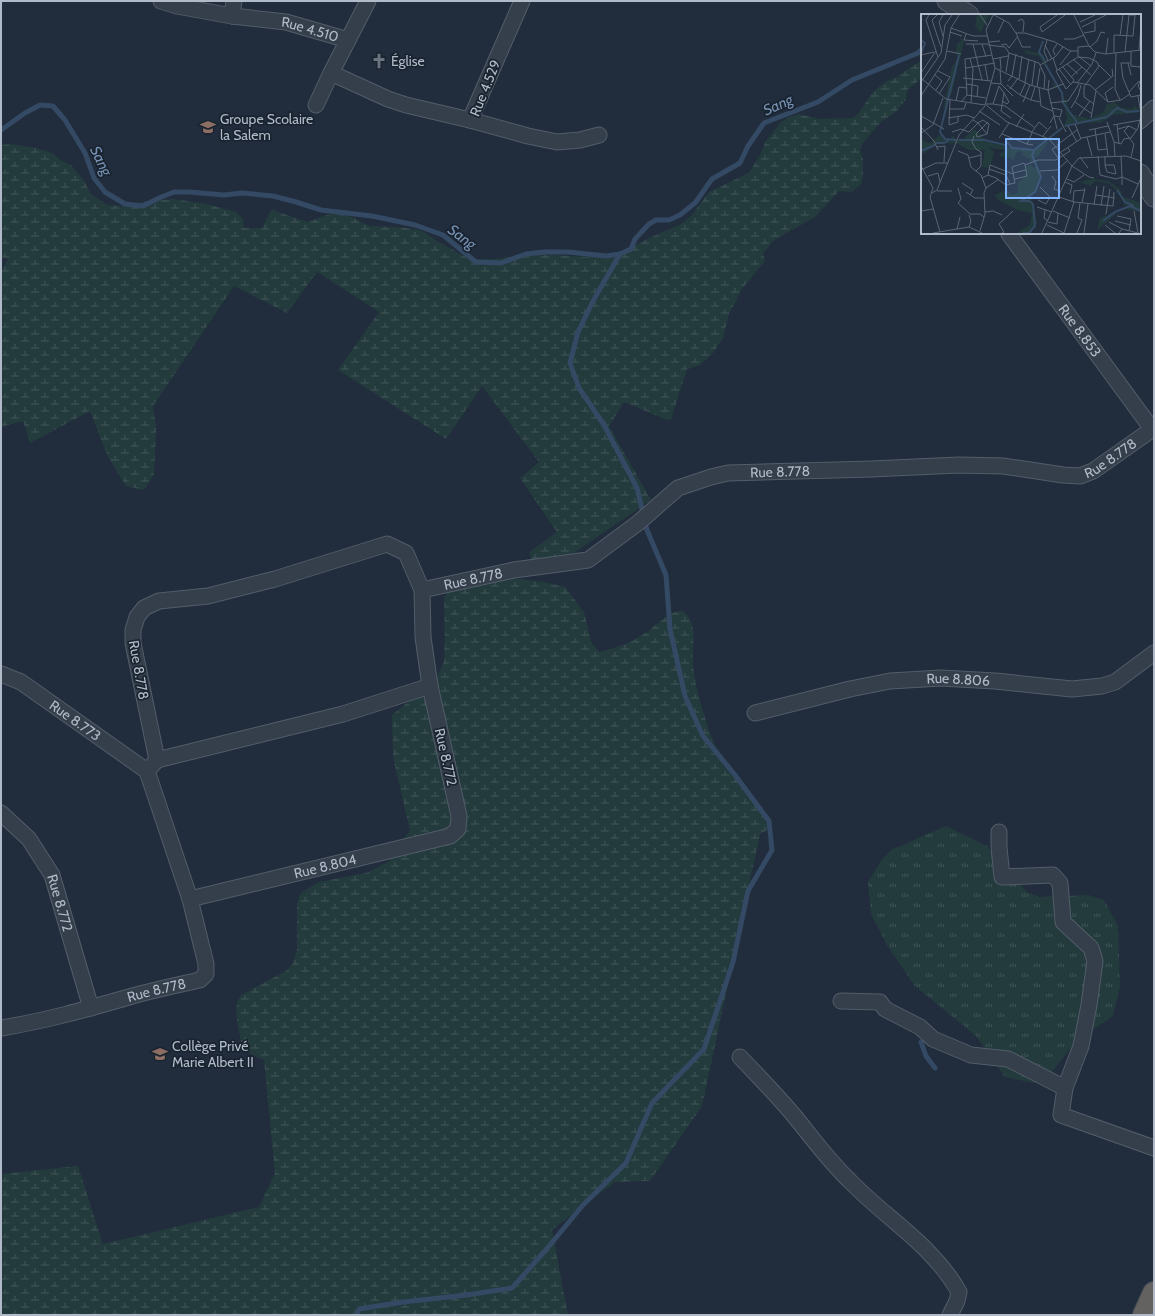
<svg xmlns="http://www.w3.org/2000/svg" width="1155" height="1316" viewBox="0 0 1155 1316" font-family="Cabin,sans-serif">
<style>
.grass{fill:url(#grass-tufts)}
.wetland{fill:url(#wetland-marsh)}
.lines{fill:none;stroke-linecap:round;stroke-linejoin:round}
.stream{stroke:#344964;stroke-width:5}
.minor-casing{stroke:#535d6a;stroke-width:17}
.tertiary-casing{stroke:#535d6a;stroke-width:21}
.trunk-casing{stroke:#404a57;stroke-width:24}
.minor{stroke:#353f4c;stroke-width:15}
.tertiary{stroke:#353f4c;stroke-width:19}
.trunk{stroke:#636260;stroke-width:22}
.labels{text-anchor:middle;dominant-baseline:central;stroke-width:3.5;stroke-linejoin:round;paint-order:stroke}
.street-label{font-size:14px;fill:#b0bac8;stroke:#1a2431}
.poi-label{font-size:14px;fill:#b0bac8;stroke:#1a2431;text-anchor:start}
.water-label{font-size:15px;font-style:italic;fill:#7691b2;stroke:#1a2431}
.inset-river{fill:none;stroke:#344964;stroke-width:2}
.inset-road{fill:none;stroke:#5a6574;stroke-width:1}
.view{fill:#80b3fd;fill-opacity:0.15;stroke:#80b3fd;stroke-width:2}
.inset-edge{fill:none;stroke:#b0bac8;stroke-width:2}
</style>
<defs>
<pattern id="grass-tufts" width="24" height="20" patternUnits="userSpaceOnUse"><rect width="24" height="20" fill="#233b3d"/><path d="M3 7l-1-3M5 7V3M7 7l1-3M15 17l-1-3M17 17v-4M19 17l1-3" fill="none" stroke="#405558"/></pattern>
<pattern id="wetland-marsh" width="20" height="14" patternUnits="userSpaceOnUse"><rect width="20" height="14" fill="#233b3d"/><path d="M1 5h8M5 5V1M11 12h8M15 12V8" fill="none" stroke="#405558"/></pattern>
</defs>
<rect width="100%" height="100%" fill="#212d3c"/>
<path class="grass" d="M 946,826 L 987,846 L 1027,892 L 1040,897 L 1088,895 L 1104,900 L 1118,926 L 1120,986 L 1113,1016 L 1076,1041 L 1048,1077 L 1034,1083 L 1005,1077 L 976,1036 L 914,985 L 887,945 L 871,914 L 868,882 L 881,861 L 891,850 Z"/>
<g class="wetland">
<path d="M 922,60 L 922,78 L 907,90 L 906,99 L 897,111 L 881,122 L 862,144 L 860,151 L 863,159 L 863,177 L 861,184 L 852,192 L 839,191 L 815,217 L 774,240 L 763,253 L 765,261 L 742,289 L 729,314 L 723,338 L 713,353 L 700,365 L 687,369 L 671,419 L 667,420 L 624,402 L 609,426 L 651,500 L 574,553 L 533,562 L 529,552 L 557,532 L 520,478 L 539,462 L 482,386 L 446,439 L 338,370 L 379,312 L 317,272 L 287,313 L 234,286 L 153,406 L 156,428 L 154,474 L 144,490 L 126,486 L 108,457 L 90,411 L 30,443 L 23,421 L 1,427 L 1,271 L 8,259 L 1,257 L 1,145 L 11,144 L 36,148 L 54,154 L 60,160 L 71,165 L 84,181 L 91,194 L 107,205 L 127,206 L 147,201 L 174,199 L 207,204 L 236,212 L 243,219 L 244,228 L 262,228 L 272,209 L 281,213 L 307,222 L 333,213 L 352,217 L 369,226 L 396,227 L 416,229 L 426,233 L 435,240 L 464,256 L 472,259 L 493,259 L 539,254 L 585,257 L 618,255 L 647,239 L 681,224 L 691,216 L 709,192 L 749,173 L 760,155 L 766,141 L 781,122 L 789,117 L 799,114 L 819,119 L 853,118 C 860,113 864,105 869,97 C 875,89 885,81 895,78 Z"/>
<path d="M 507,578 L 544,582 L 565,587 L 584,612 L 591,642 L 599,652 C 617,648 632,642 647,632 C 655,626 670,611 680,611 C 687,610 692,622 693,629 C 695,639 692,651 693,662 C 694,683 700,702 706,721 C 708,728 710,735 713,741 C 718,750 724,759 730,767 C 737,778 772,816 769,827 C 768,831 763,832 760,834 L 702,1106 L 650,1181 L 615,1182 L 593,1198 L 552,1230 L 568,1315 L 1,1315 L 1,1174 L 78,1166 L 103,1244 L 259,1207 L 275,1173 L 264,1060 L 252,1055 L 241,1043 L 236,1013 L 237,1002 L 241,995 L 286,971 L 293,963 L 297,950 L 297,905 L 299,897 L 302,892 L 319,882 L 366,873 L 388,862 L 401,842 L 410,831 L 393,757 L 392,715 L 418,694 L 433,687 L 444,661 L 445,639 L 444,597 L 457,583 Z"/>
</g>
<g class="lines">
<g class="stream">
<path d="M 1,130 L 25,113 L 40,105 L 53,106 L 65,120 L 85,153 L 94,178 L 105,192 L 125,204 L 143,206 L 159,198 L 174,192 L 189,192 L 224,195 L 242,193 L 273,196 L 296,202 L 321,210 L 372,216 L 415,225 L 443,235 L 476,262 L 501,263 L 526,254 L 544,252 L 568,252 L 606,256 L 620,254 L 631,249 L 635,239 L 649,224 L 656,220 L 669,220 L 680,215 L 695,203 L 712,179 L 740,163 L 748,146 L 764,123 L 818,102 L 852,80 L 918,53 L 922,49"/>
<path d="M 921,1042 L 926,1056 L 935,1068"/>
<path d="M 357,1315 L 359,1309 L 403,1302 L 467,1295 L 512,1288 L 545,1251 L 583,1205 L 626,1163 L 652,1103 L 704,1049 L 733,962 L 748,891 L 772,850 L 769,821 L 735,775 L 703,736 L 685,696 L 670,629 L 666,575 L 647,530 L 637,488 L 604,425 L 579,388 L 570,363 L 578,332 L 593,301 L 620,254"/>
</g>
<defs>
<g id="minor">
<path id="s1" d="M 161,1 L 177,6 L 232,16 L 286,22 L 348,40 L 331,73 L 388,99 L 406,105 L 470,120"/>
<path d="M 522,1 L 470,120 L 528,136 L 557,142 L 580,140 L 599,135"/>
<path d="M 232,16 L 234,1"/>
<path d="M 348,40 L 368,1"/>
<path d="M 316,105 L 331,73"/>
<path d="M 1140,121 L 1154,108"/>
<path id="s2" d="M 1012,233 L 1009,234 L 1152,429"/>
<path id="s3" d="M 1,674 L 21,682 L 147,771"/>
<path id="s4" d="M 755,713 L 850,689 L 890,681 L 941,678 L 995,681 L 1072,689 L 1102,686 L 1115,682 L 1154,653"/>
<path id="s5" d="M 157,760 L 343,714 L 430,686 L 423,637 L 422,590 L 514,570 L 588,560 L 638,523 L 678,488 L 711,477 L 728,473 L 871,469 L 959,465 L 1003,466 L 1063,475 L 1080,476 L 1093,471 L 1154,428"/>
<path id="s6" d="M 1,813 L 29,839 L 52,875 L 91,1008"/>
<path d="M 999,832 L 999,847 L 1002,877 L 1053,875 L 1060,883 L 1063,922 L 1091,948 L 1095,961 L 1089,1005 L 1081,1046 L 1065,1088 L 1061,1115 L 1154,1148"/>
<path id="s7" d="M 190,899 L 450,836 L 458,829 L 459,816 L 430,686"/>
<path d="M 841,1001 L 880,1002 L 885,1009 L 920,1027 L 933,1039 L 971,1055 L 1008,1059 L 1065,1088"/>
<path id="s8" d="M 1,1028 C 45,1021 87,1009 129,997 C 153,990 177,985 200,980 L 206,974 L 206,964 L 190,899 L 147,771 L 157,760 L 133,643 L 133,630 L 137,617 L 144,608 L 159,601 L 208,596 L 275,579 L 387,544 L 406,553 L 422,590"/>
<path d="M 740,1057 C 759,1077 778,1096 796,1118 C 813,1139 829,1161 849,1180 C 885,1218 933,1245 959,1292 L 957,1301 L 950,1315"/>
</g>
<g id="tertiary">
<path d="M 947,1 L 969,15"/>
<path d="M 1140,174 L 1154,197"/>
</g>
<path id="trunk" d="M 1144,1315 L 1154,1293"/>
</defs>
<use href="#minor" class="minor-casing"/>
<use href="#tertiary" class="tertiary-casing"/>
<use href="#trunk" class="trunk-casing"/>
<use href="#minor" class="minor"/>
<use href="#tertiary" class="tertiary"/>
<use href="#trunk" class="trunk"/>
</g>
<defs>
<symbol id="church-bare" viewBox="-9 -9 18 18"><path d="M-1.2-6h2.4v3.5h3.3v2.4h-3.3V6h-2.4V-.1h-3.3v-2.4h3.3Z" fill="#6b7280" stroke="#1a2431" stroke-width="2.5" paint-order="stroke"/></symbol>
<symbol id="school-bare" viewBox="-9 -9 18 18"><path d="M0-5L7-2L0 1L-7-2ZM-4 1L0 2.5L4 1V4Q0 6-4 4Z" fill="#8d6e63" stroke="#1a2431" stroke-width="2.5" paint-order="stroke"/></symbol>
</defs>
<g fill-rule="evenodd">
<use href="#church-bare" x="368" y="50" width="22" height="22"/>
<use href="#school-bare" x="197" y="116" width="22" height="22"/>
<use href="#school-bare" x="149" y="1043" width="22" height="22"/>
</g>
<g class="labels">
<g class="street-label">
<text stroke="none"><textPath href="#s1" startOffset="152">Rue 4.510</textPath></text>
<text transform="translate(485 88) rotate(-68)">Rue 4.529</text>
<text stroke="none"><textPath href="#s2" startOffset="123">Rue 8.853</textPath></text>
<text stroke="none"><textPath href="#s5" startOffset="1104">Rue 8.778</textPath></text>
<text stroke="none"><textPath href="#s5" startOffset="768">Rue 8.778</textPath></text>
<text stroke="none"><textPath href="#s5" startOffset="432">Rue 8.778</textPath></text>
<text transform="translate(139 670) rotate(80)">Rue 8.778</text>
<text stroke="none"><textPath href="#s4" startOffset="207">Rue 8.806</textPath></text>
<text stroke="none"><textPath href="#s3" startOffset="88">Rue 8.773</textPath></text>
<text transform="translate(446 757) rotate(77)">Rue 8.772</text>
<text stroke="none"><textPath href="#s7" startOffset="139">Rue 8.804</textPath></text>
<text stroke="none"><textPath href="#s6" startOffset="110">Rue 8.772</textPath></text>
<text stroke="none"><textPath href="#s8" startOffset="160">Rue 8.778</textPath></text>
</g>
<g class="poi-label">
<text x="391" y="61">Église</text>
<text x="220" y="119">Groupe Scolaire<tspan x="220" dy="16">la Salem</tspan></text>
<text x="172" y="1046">Collège Privé<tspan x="172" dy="16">Marie Albert II</tspan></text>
</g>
<g class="water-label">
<text transform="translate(778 105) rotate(-24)">Sang</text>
<text transform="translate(101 161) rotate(64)">Sang</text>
<text transform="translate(462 237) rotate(37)">Sang</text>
</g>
</g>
<g transform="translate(921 14)">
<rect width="220" height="220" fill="#212d3c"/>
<path d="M 56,1 L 68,1 L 60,19 L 54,12 Z" fill="#233b3d"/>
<path d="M 39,22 L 43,27 L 31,78 L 22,97 L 31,52 L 38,45 L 35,38 L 36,29 L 40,27 ZM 102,36 L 122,40 L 134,70 L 139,76 L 145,87 L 150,100 L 169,105 L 183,98 L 185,91 L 193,88 L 201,94 L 211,95 L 214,91 L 220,98 L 192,101 L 179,109 L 159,108 L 143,113 L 146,103 L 140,79 L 135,73 L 133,73 L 131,70 L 134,69 L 118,42 L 106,40 ZM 53,115 L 67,128 L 96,135 L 113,136 L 128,127 L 116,144 L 113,143 L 115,147 L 109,150 L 109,145 L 100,141 L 102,139 L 100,137 L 96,138 L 92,147 L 89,143 L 84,144 L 77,141 L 85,136 L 70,134 L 69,132 L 68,134 L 73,138 L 70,150 L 67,154 L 61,153 L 64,136 L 48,136 L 35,129 L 16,130 L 0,141 L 0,125 L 7,129 L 11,128 L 20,119 L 25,125 L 30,125 L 31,121 L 35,125 L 42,125 ZM 111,151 L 112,154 L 116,152 L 120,162 L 117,175 L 110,181 L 116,209 L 109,219 L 96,219 L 109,211 L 111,199 L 96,196 L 77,186 L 74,181 L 82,177 L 89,178 L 90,181 L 97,179 L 96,170 L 104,162 L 105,152 ZM 172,165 L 188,167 L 199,175 L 201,182 L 220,189 L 220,198 L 206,195 L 208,191 L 204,192 L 199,180 L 189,170 L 175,167 L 169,172 L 158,168 ZM 192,199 L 195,200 L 176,216 L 179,204 Z" fill="#233b3d"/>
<path class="inset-river" d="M 0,26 L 4,29 L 0,40M 122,27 L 118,38 L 124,47M 124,50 L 141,79 L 142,89 L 156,108M 144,112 L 186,103 L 196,94 L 206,98 L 218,97M 35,126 L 24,125 L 19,118 L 38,41M 38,126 L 64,126 L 84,131 L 87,129 L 91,134 L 113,136 L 141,114M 15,129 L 23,129 L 28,126M 0,137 L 14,131M 196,176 L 204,188 L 213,192M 182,207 L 194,198 L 209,192 L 220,197M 102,219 L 108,219 L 114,212 L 112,190 L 108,187 L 100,187 L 114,178 L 120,163 L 111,141 L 113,137"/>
<path class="inset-road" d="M 8,1 L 5,6 L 17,43M 16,1 L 11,6 L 20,33M 59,1 L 66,11M 73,1 L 88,9 L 95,19 L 104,19 L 134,28 L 149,37 L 157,37M 136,1 L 119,13 L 121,18 L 144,1M 153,1 L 168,32 L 174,38 L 185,40 L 220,36M 97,7 L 101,5 L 103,8 L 102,18M 159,8 L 174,1M 161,13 L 185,1M 30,14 L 52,22 L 66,22M 29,18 L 41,22M 77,19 L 83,6M 95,19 L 101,33 L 110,33M 163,19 L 174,17 L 174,8M 45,20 L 43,26 L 57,27M 22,22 L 18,8 L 22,1M 199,22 L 202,1M 143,25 L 153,25 L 163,21M 126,26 L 123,37 L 127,47M 67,28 L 79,27M 45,30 L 67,30M 52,30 L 61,66M 61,30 L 65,43M 67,31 L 84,33 L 88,39 L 118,49 L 124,62 L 123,75M 80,31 L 85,30 L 88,34 L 97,22M 124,31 L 131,45M 168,32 L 157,33 L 157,42 L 170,52M 169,33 L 176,27 L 180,18 L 184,19M 218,36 L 220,12M 26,37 L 40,40M 210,37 L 210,52 L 219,53 L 220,56M 204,38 L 208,1M 193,39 L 193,21 L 212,22 L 214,1 L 208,1M 195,39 L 194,75 L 199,86M 185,40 L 187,24M 0,41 L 13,38M 134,41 L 132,36 L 136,30M 79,43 L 80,55M 132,44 L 136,56M 49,45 L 52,55 L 50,89M 72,45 L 87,42M 152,45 L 170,61M 207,49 L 210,61M 209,49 L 200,49 L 202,64 L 210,83 L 220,81M 146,50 L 157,60M 64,51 L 67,67M 119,51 L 134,43 L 142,33M 139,51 L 150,37M 178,51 L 190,63M 142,53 L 153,66 L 152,68 L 169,71 L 187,88M 45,54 L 74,49M 74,54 L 109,71 L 127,76 L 136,115M 79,55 L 80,70M 138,55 L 150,71M 17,57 L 29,63 L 18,80M 85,58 L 88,39M 0,59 L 15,37M 14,61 L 21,67 L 15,76M 150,63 L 161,53M 0,64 L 25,85 L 64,91M 42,64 L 70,67M 98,65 L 101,42M 220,65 L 217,72 L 220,77M 128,66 L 127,76 L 142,70M 87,67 L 91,62 L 95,40M 0,68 L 20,39 L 24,11 L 31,1M 104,68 L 108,45M 152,68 L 145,75 L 135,57 L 157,43 L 168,44 L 176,48 L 178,52 L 163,73 L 163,83 L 173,90M 70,69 L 80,70 L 92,82M 156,69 L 171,50 L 175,39M 46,70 L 57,72 L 56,83M 86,71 L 99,81 L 105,68M 111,71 L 114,48M 78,72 L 83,79 L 80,97 L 90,104M 114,73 L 110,86 L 119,88M 116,73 L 119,54M 192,73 L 184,79 L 187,88 L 200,86 L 209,80M 118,74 L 120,92 L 131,97M 89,75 L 97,64M 174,76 L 192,62 L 191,55M 208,78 L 218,67M 46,81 L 65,84M 99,81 L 110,86M 0,82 L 24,45 L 30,14 L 38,1M 217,82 L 220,100M 29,86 L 28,111 L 37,108 L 37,103M 35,87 L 38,73 L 46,74M 81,87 L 86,90 L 88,88 L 83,79M 40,88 L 46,81 L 44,45 L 71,41M 102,88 L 109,71M 154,88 L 171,100M 129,89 L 147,87 L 158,70M 64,90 L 72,90 L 78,72M 72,90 L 84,92 L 113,113M 64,91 L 74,54 L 65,16 L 72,1M 65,91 L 86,108 L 128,125 L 151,152 L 168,163 L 173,164M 150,94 L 157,82 L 160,71M 28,95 L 43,95 L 45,89M 58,97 L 79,111M 0,102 L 23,115M 158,102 L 169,87M 27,104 L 46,101 L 53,104M 138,104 L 145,118M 170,104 L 175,77M 62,106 L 68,110 L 66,120 L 57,109 ZM 186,108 L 193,128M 129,109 L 133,102 L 139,103 L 141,96 L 131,94M 154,110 L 160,125M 196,110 L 198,130M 192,111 L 220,106M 147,112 L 156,128M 208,112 L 203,117 L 213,130 L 210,143M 0,113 L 13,127 L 17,136M 95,113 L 103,100M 174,115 L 177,136 L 186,135M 197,115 L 208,112 L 216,116M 168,116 L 187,112M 31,118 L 40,115 L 48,118 L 57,109 L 52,106M 0,119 L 12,111 L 22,84M 110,119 L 118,108 L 126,115M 111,119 L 106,130 L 112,131M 66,120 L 56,123 L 55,120 L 67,108M 81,120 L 106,130M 184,120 L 187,142M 53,122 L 51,128 L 55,135 L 60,138 L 60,152 L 55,157M 122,122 L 130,112M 166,123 L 171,142M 78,124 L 88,109M 136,131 L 156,116M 137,132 L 131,135 L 137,144M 16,133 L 24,132 L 23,148M 37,137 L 47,141 L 50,153 L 60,161 L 65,174M 140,138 L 161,124 L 189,118M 177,142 L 179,161 L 195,165 L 201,163 L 201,171M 184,142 L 184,151 L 186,158 L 195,160 L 193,151 L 184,151M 194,142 L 193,128 L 200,130 L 203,125 L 210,124 L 217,114 L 220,101M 200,142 L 201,163 L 217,170M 159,143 L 167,154M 48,144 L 60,141M 0,152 L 12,174 L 9,183 L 19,218M 68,155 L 85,161 L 89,170M 0,156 L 15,149 L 27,149M 119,157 L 136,156 L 146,147M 92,159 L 105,156 L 104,151 L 117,146 L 135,146 L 149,137 L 147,134M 67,161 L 69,151 L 92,160M 7,162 L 17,159 L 19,168M 131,162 L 135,168 L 133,175 L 139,177M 61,164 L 67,161 L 75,164 L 85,171 L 94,169 L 91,153 L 103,149 L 104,151M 94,165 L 106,162 L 105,156M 146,165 L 153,168 L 163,161M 144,168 L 151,171 L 149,180M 41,169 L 52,176 L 49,181M 37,174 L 40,185 L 37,189 L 49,200 L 59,200 L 63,203M 16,177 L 31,177M 45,178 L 54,184 L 63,184M 11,179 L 16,176 L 38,121 L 64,92M 175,181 L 194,184M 138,183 L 153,188 L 192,192 L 193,178M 211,184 L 220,164M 117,186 L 125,190 L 129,183 L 119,173M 152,188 L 153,177 L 163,176M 161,189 L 164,174M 173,191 L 176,172M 180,192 L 183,172M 116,193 L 131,198M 124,196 L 123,204 L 127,207M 0,197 L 13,195M 132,197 L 149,204M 213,197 L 217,219M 64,198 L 72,197 L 81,201M 185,200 L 189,175M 196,202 L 210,205 L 208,217M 194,207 L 210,211M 127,208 L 136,210 L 137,199M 188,208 L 201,215M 126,211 L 143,219M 184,211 L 194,219M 48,213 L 50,207 L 48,201M 36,215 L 39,203M 59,217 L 64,200 L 63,179 L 65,174 L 78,165M 12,219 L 48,213 L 61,219M 81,219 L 83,218 L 78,210 L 92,197M 121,219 L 151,152 L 158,144 L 205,142 L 220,147M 143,219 L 153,188M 156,219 L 161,206 L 157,204 L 159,189M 163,219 L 167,190M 198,219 L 201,215 L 217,219"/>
<path class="view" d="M 85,125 L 138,125 L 138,184 L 85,184 Z"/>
<rect width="220" height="220" class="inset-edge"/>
</g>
<rect width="1155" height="1316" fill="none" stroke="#b0bac8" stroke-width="4"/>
</svg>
